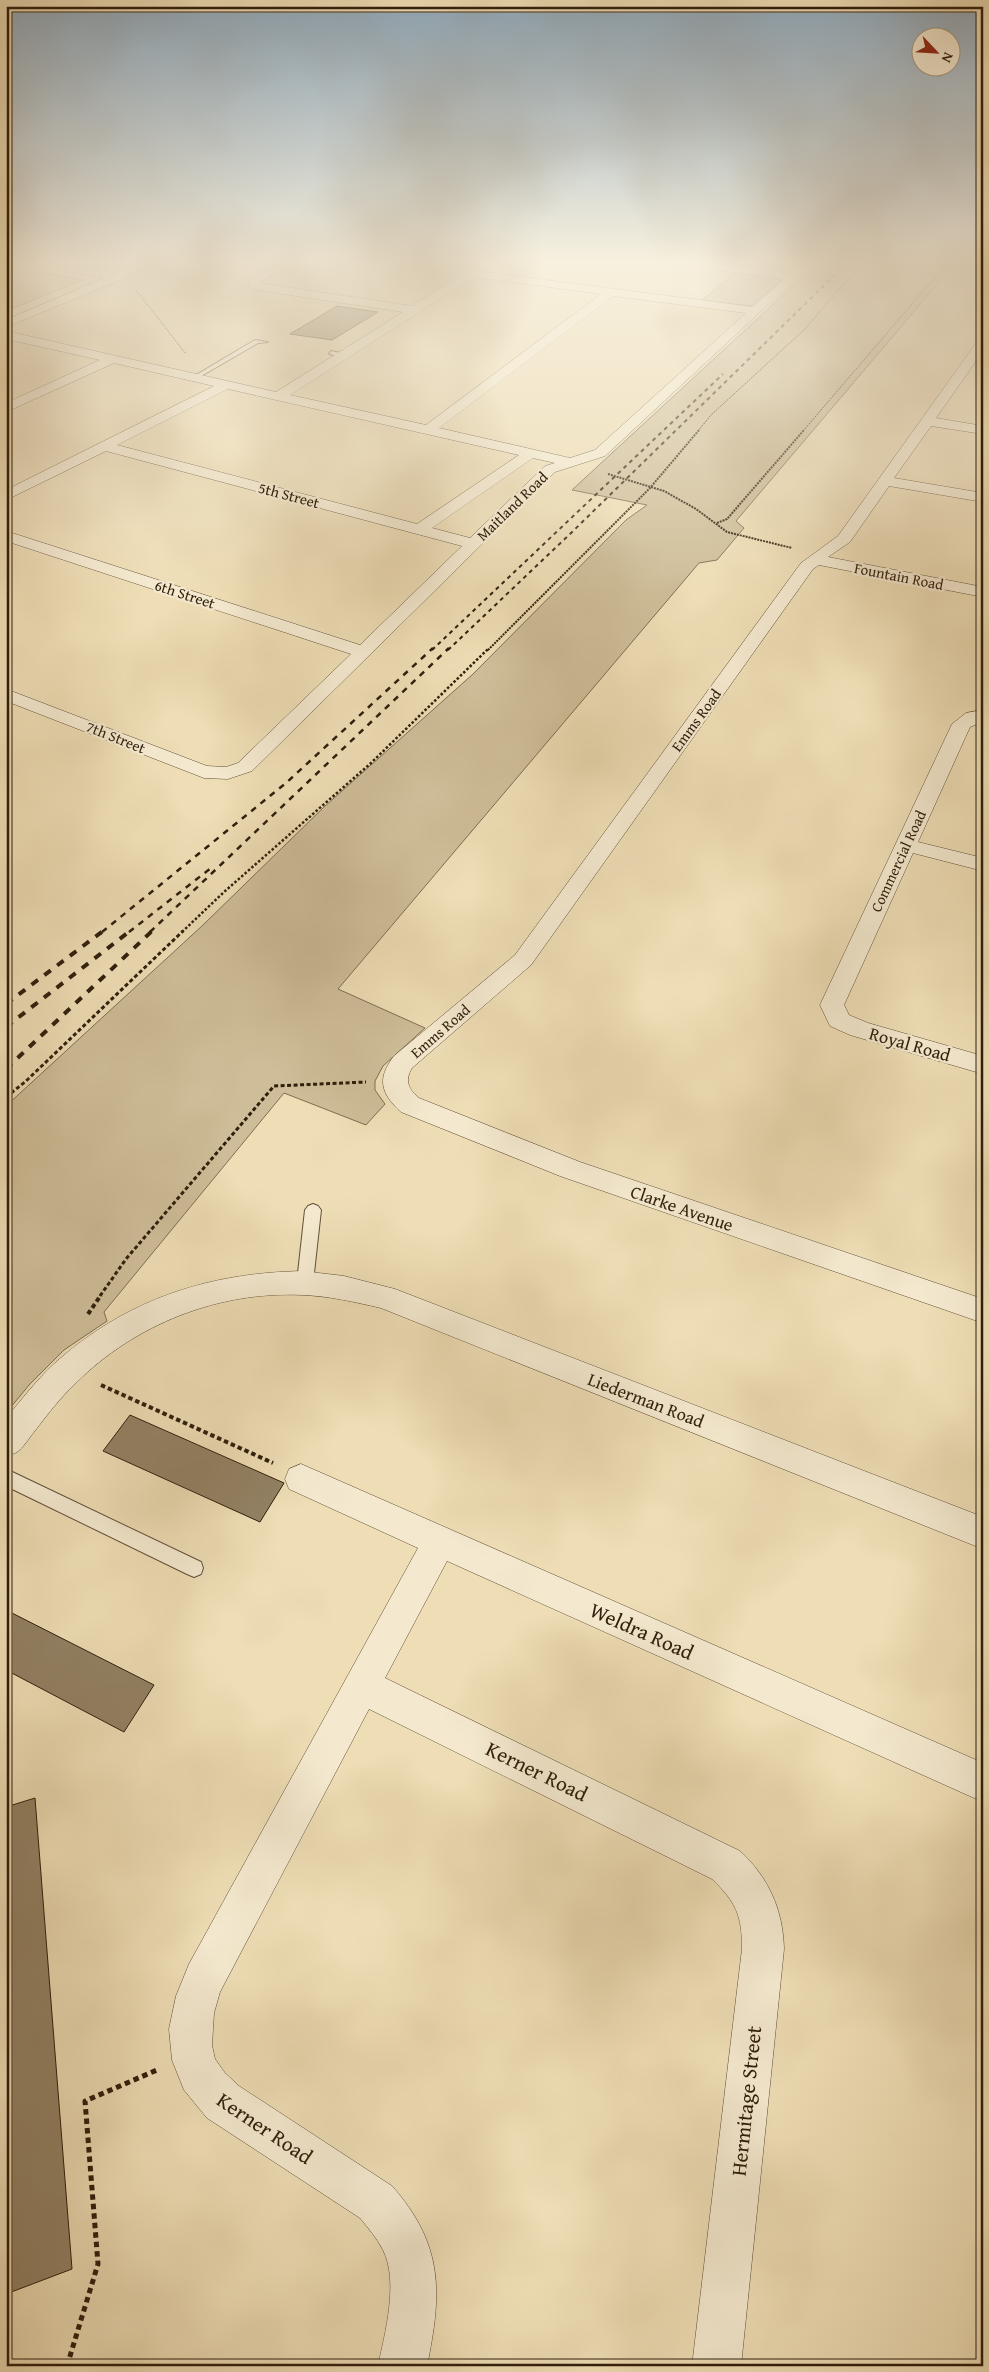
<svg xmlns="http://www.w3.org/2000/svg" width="989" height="2372" viewBox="0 0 989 2372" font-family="'Gentium Book Plus',serif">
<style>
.green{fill:#cebd98;stroke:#7e6e52}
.building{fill:#928164;stroke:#2f1e0c}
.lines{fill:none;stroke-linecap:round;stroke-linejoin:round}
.service-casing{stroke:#5f4e36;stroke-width:2}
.minor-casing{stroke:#5f4e36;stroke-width:1}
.tertiary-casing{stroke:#5f4e36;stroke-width:1}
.path-far5{stroke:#2f1e0c;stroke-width:1;stroke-dasharray:2 1;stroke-linecap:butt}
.path-far4{stroke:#2f1e0c;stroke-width:2;stroke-dasharray:2 1;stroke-linecap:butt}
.path-far3{stroke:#2f1e0c;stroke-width:2.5;stroke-dasharray:2.5 2;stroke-linecap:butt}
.path-far2{stroke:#2f1e0c;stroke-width:3;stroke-dasharray:4 2.5;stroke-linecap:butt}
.path-far1{stroke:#2f1e0c;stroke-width:4;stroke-dasharray:4.5 3;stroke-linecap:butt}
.path{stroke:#2f1e0c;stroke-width:5;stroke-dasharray:5.5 4;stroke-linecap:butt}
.service{fill:#f4e9cf;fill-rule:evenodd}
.minor{fill:#f4e9cf;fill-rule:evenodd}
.tertiary{fill:#f4e9cf;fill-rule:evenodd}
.rail-far2{stroke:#2f1e0c;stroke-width:2;stroke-dasharray:4 4;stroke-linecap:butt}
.rail-far1{stroke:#2f1e0c;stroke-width:2.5;stroke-dasharray:6 6;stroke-linecap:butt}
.rail{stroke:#2f1e0c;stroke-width:4;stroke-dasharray:8 8;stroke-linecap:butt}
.labels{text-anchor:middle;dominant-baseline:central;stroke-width:4.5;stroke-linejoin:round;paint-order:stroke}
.far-street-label{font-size:15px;fill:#2f1e0c;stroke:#f4e9cf}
.street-label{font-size:18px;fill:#2f1e0c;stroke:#f4e9cf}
.near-street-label{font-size:21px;fill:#2f1e0c;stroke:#f4e9cf}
</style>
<rect width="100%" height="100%" fill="#eeddb5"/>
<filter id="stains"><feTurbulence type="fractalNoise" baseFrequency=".004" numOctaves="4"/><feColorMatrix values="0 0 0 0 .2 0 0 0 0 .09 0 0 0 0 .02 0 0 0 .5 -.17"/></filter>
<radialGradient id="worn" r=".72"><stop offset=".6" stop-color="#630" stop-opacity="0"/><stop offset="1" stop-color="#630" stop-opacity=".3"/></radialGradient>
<g class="green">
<path d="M 820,261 L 957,261 L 736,521 L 744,528 L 717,560 L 699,563 L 338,989 L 425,1028 L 383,1066 L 375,1081 L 375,1090 L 385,1104 L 366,1125 L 284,1093 L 104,1312 L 107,1321 L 64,1350 L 30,1384 L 6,1413 L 6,1106 L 203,925 L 324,807 L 473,674 L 626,520 L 647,505 L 572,490 Z"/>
<path d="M 6,266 L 83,280 L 6,311 Z"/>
<path d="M 737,272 L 773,277 L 781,281 L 751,306 L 701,301 Z"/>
</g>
<g class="building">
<path d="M 337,306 L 378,312 L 332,340 L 290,334 Z"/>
<path d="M 130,1415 L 284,1483 L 260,1522 L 103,1451 Z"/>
<path d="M 6,1610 L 154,1685 L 124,1732 L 6,1670 Z"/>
<path d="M 35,1798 L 72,2269 L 6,2294 L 6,1807 Z"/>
</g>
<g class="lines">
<defs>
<g id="service">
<path d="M 255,340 L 268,342 L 258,343 L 196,379 L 191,378 Z"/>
<path d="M 331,351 L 345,354 L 346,355 L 343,357 L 329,354 Z"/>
<path d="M 313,1204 L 318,1206 L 321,1210 L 313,1282 L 311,1287 L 305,1288 L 299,1287 L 297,1282 L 305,1210 L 308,1206 Z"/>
<path d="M 6,1469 L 201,1562 L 203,1568 L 201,1574 L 194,1577 L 187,1574 L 6,1486 Z"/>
</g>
<g id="minor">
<path d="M 10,261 L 35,261 L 119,274 L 124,277 L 119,280 L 15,264 Z"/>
<path d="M 283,261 L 296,261 L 259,283 L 412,306 L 461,275 L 434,271 L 421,265 L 423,261 L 433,261 L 432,263 L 440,266 L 753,307 L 784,279 L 673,264 L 668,261 L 696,261 L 790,273 L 804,261 L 815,261 L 605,456 L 555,472 L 252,771 L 228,779 L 204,778 L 6,701 L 6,689 L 207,766 L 226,767 L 238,763 L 351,654 L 6,541 L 6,531 L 360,645 L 462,546 L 106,451 L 6,500 L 6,490 L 214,386 L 114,363 L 6,412 L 6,403 L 100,360 L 6,339 L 6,331 L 276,392 L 403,312 L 263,291 L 249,287 L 249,279 ZM 474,277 L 601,294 L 426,425 L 290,395 ZM 613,296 L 746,313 L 595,450 L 570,458 L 439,428 ZM 228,389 L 519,455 L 417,524 L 117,445 ZM 533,458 L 555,463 L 545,466 L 470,538 L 432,528 Z"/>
<path d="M 983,338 L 983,351 L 936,418 L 983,426 L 983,434 L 931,426 L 894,478 L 983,493 L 983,502 L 889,486 L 850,542 L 828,557 L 983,587 L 983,597 L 819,565 L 813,569 L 531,965 L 412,1068 C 404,1081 409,1090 419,1098 L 580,1162 L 983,1299 L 983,1323 L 560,1176 L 401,1112 C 380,1093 377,1078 394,1056 L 515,955 L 801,563 L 838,536 L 979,339 Z"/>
<path d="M 983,710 L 983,722 L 970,727 L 918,842 L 983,858 L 983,871 L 913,853 L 844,1005 L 849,1015 L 868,1023 L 983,1056 L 983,1074 L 850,1035 L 830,1026 L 820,1005 L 952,724 L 966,713 Z"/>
<path d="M 302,1271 L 344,1276 L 395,1289 L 983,1517 L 983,1549 L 381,1308 C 355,1302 329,1296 302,1295 C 219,1291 135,1324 76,1383 C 60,1398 47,1415 34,1432 C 29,1438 23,1448 17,1452 C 14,1454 9,1455 6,1456 L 6,1418 C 24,1397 41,1374 63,1356 C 133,1297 212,1273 302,1271 Z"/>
<path d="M 301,1464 L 983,1763 L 983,1802 L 447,1561 L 385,1678 L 740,1851 C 769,1878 783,1910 784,1949 L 741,2366 L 692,2366 L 742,1949 C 742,1915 736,1902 712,1879 L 369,1709 L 220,1992 L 214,2013 L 212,2045 L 215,2059 L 225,2073 L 239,2086 L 392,2186 C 444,2245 442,2293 427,2366 L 378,2366 C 385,2333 399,2282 383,2250 C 377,2238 368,2228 360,2218 L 207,2118 L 184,2090 L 172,2060 L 169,2029 L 176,1996 L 189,1964 L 418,1548 L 289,1489 L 285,1479 L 289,1469 Z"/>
</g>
<path id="tertiary" d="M 144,261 L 157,261 L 123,279 L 6,327 L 6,320 Z"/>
</defs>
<use href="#service" class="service-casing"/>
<use href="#minor" class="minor-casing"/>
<use href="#tertiary" class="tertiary-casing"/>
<g class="path-far5">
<path d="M 136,290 L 186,354"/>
<path d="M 698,431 L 711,415 L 804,330 L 841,287 L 868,261"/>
<path d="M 803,431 L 949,261"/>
</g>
<g class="path-far4">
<path d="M 608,474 L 664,491 L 696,509 L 727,532 L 792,548"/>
<path d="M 717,523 L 727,519 L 804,430"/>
<path d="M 488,650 L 650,488 L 699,430"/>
</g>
<path class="path-far3" d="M 182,932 L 224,892 L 371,763 L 489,648"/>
<g class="path-far2">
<path d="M 6,1097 L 25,1082 L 183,931"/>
<path d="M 100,1296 L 126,1259 L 274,1086 L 366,1082"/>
</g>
<g class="path-far1">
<path d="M 88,1314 L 101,1295"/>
<path d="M 101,1385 L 273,1463"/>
</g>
<path class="path" d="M 67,2366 L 98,2264 L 85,2101 L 157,2070"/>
<use href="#service" class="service"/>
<use href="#minor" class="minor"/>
<use href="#tertiary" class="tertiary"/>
<g class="rail-far2">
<path d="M 432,650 L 723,374"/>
<path d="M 448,650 L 569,535 L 849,261"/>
</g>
<g class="rail-far1">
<path d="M 102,932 L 286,783 L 433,648"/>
<path d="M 129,932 L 211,868"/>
<path d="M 150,932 L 449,648"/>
</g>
<g class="rail">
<path d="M 6,1004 L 103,931"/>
<path d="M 6,1027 L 130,931"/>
<path d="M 6,1069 L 152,931"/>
</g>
</g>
<linearGradient id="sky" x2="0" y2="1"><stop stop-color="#90aabd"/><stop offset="0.44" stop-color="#f7f0de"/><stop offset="1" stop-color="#f7f0de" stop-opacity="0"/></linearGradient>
<rect width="989" height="593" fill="url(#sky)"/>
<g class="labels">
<g class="far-street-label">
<text transform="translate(289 495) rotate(15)">5th Street</text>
<text transform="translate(512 506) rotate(-44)">Maitland Road</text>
<text transform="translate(899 576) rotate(11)">Fountain Road</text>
<text transform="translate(185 594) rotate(18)">6th Street</text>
<text transform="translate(696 720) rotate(-54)">Emms Road</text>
<text transform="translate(116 737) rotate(22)">7th Street</text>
<text transform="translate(898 861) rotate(-65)">Commercial Road</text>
<text transform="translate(440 1031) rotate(-41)">Emms Road</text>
</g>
<g class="street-label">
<text transform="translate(910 1044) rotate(16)">Royal Road</text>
<text transform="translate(682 1208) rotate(19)">Clarke Avenue</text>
<text transform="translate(646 1400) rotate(21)">Liederman Road</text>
</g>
<g class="near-street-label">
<text transform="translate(642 1631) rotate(24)">Weldra Road</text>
<text transform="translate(537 1771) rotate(26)">Kerner Road</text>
<text transform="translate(746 2101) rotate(-84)">Hermitage Street</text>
<text transform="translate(265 2128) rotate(34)">Kerner Road</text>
</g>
</g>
<rect width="989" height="2372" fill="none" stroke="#eeddb5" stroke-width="25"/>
<rect x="8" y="8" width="974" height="2357" fill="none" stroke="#2f1e0c" stroke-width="2.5"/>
<rect x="12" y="12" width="964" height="2347" fill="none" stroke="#2f1e0c"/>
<g transform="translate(936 52) rotate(115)"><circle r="24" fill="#f4e9cf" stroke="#a59881"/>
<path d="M0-4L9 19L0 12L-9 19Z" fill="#8f2418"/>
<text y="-8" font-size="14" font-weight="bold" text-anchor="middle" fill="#2f1e0c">N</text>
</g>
<rect width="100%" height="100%" filter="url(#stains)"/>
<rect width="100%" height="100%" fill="url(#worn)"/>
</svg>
